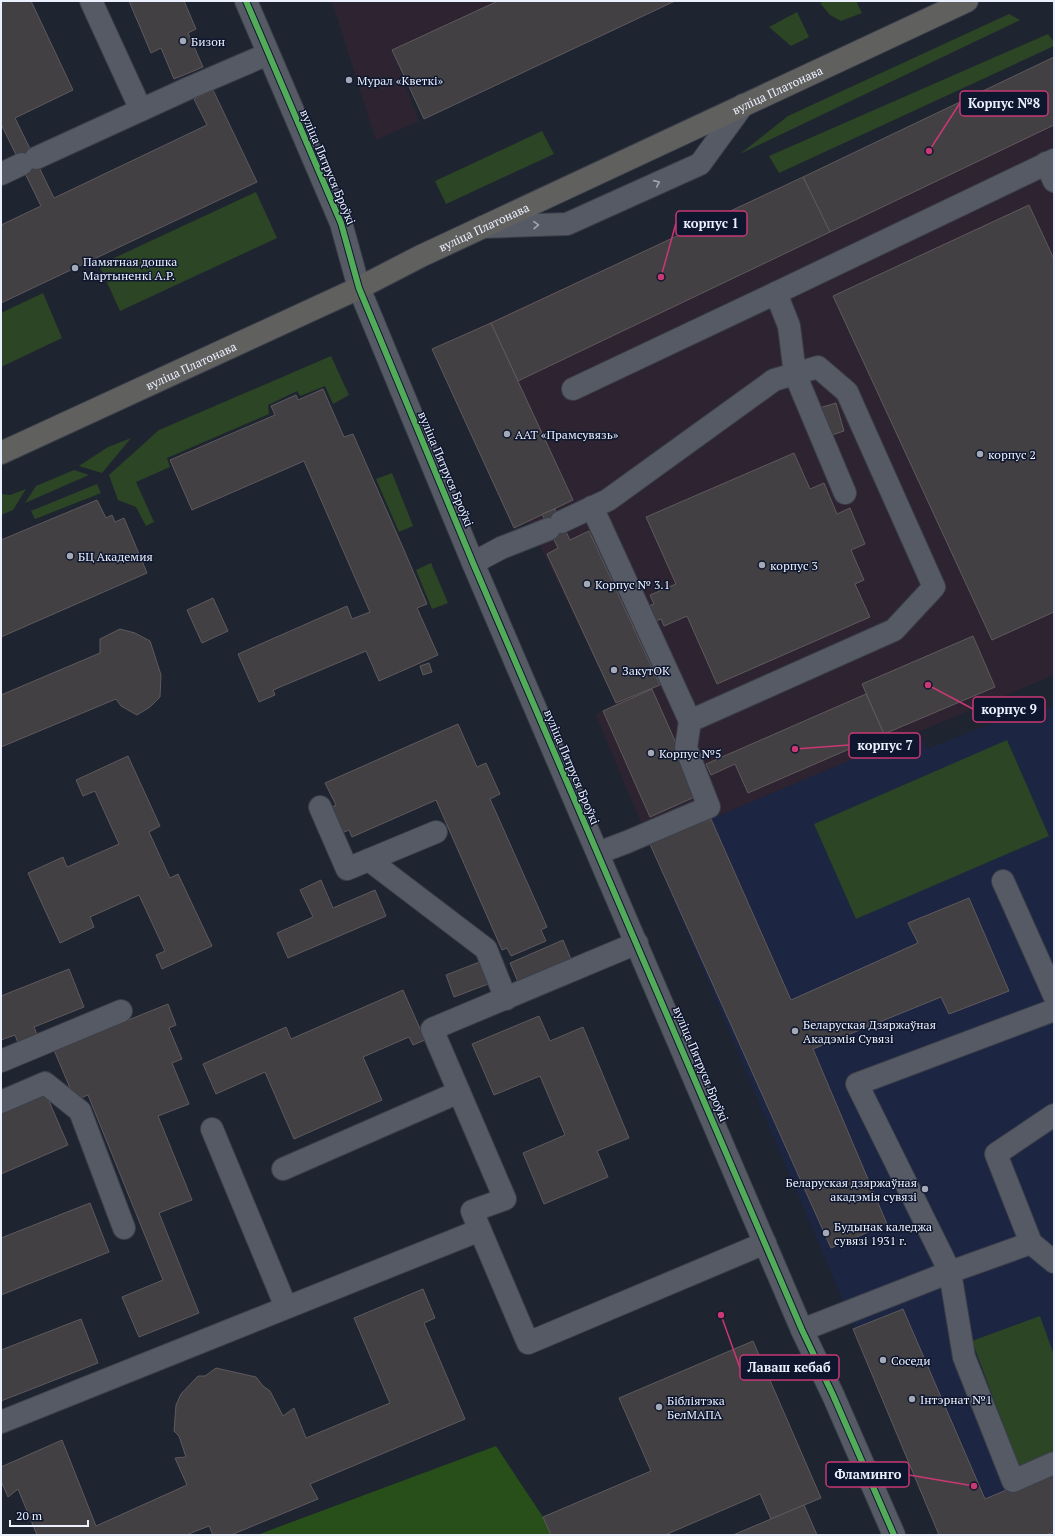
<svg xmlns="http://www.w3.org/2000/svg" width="1055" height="1536" viewBox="0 0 1055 1536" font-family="'PT Serif',serif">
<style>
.commercial{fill:#2e2431}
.built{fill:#1c2541}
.green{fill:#2c4525}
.forest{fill:#284e19}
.building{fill:#434044;stroke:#5e595c}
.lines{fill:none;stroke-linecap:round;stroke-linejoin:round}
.minor-casing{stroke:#3b3f4a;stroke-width:24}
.major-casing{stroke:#3b3f4a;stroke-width:24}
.minor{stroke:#565a65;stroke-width:22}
.major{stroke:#60605f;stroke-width:22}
.cycleway-casing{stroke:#0f172e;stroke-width:8}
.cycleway{stroke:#51ab58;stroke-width:6}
.oneway{stroke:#a0a5b2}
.poi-dot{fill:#a3a9b6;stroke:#0f172e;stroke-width:1.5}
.labels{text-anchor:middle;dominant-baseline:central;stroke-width:3;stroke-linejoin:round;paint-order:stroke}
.poi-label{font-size:12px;fill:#eaf0fe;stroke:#0f172e;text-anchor:start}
.street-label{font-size:12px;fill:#eaf0fe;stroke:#0f172e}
.leader{fill:none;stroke:#c83873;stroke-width:1.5}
.callout-dot{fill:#c83873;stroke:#0f172e;stroke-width:1.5}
.callout{fill:#0f172e;stroke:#c83873;stroke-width:1.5}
.callout-label{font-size:13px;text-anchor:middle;font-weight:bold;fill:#eaf0fe}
</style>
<rect width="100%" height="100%" fill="#1f2431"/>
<g class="commercial">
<path d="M 332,1 L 498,1 L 392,50 L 419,121 L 376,140 Z"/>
<path d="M 1054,57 L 1054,675 L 711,819 L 649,842 L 596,715 L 616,703 L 528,521 L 514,528 L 432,349 L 803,177 Z"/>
</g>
<path class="built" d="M 1039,705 L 1054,709 L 1054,1535 L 942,1535 L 649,842 L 711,819 L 918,732 L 927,749 Z"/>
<g class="green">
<path d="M 825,1 L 856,1 L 862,13 L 841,21 L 830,15 L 820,3 Z"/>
<path d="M 797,12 L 809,37 L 791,46 L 769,27 Z"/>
<path d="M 1009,14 L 1020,20 L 740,154 L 788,116 Z"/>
<path d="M 1048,34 L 1054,42 L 1054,46 L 779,173 L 769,156 Z"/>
<path d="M 542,131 L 554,154 L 446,204 L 435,181 Z"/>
<path d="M 256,192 L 277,238 L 120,311 L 99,265 Z"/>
<path d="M 43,293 L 62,338 L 1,367 L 1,313 Z"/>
<path d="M 331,356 L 349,395 L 333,404 L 325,386 L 300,396 L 297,391 L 268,405 L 269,414 L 167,458 L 170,467 L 136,482 L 154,522 L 146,526 L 136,507 L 118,500 L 109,475 L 159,430 Z"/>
<path d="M 131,438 L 102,473 L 79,466 L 108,447 Z"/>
<path d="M 74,470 L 89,475 L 25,503 L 36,486 Z"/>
<path d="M 392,473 L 413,526 L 399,532 L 376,479 Z"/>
<path d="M 97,484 L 101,493 L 35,519 L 31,511 Z"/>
<path d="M 26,489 L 13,510 L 1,515 L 1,494 L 10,495 Z"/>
<path d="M 431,563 L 448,603 L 432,609 L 416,570 Z"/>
<path d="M 1007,740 L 1049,836 L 856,919 L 814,824 Z"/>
<path d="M 1040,1316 L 1054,1355 L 1054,1460 L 1021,1472 L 972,1341 Z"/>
</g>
<path class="forest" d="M 496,1446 L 543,1517 L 551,1535 L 257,1535 Z"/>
<g class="building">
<path d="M 1,1 L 31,1 L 73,90 L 15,118 L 54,198 L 207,125 L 194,99 L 213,90 L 257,182 L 1,303 L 1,225 L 41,206 L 1,124 Z"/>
<path d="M 129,1 L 184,1 L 196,29 L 188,33 L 203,67 L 174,79 L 161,48 L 151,53 Z"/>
<path d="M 498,1 L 675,1 L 424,119 L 392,50 Z"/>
<path d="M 1054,57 L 1054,125 L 830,232 L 803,177 Z"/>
<path d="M 803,177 L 830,232 L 518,381 L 491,323 Z"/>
<path d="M 1029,205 L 1054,259 L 1054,612 L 992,640 L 833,296 Z"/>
<path d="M 491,323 L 573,500 L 514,528 L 432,349 Z"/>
<path d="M 323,389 L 344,437 L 353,434 L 404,550 L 427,604 L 417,608 L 438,655 L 379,681 L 366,651 L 273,690 L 275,695 L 259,702 L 238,654 L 347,606 L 352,619 L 370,612 L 304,461 L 192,510 L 170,460 L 275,415 L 271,406 L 296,395 L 298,400 Z"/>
<path d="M 836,403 L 844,431 L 829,436 L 819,408 Z"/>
<path d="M 794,453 L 810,489 L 824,483 L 837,514 L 850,508 L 865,544 L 851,550 L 864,580 L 855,584 L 870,617 L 717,684 L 687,616 L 664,626 L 661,619 L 635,629 L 628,614 L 654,604 L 650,595 L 676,584 L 646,517 Z"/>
<path d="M 97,500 L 106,518 L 112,515 L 115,522 L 124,518 L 147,573 L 1,637 L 1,540 Z"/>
<path d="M 555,509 L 570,540 L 589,531 L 660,685 L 616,703 L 547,554 L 558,548 L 542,514 Z"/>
<path d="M 213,598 L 228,631 L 202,643 L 187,610 Z"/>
<path d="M 120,629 L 135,633 L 150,641 L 161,675 L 160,697 L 150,707 L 137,715 L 121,706 L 116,699 L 1,747 L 1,695 L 100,653 L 100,639 Z"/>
<path d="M 973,636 L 995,687 L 884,734 L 862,684 Z"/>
<path d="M 429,663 L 432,672 L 423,675 L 420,666 Z"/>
<path d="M 652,689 L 699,795 L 650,817 L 603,711 Z"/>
<path d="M 866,694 L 884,734 L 748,793 L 735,764 L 711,775 L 706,764 Z"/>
<path d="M 458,724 L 477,767 L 486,763 L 500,794 L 490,799 L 547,927 L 541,930 L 546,941 L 511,956 L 507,948 L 502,950 L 436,800 L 352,837 L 349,830 L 337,835 L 326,810 L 336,805 L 325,783 Z"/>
<path d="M 128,756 L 160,826 L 149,832 L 170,878 L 178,874 L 212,946 L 162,969 L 156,955 L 165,951 L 139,895 L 90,917 L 94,927 L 60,943 L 28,873 L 63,857 L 67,867 L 119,844 L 95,791 L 83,796 L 76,780 Z"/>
<path d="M 711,819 L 791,1000 L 918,943 L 908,923 L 969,898 L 1009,991 L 949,1014 L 941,997 L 813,1049 L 887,1224 L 831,1248 L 649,842 Z"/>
<path d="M 321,880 L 333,908 L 375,890 L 386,916 L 288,958 L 277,933 L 313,917 L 300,890 Z"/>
<path d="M 563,940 L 573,964 L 520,987 L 510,963 Z"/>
<path d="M 482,961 L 491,983 L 454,997 L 446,975 Z"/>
<path d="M 69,969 L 84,1007 L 34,1027 L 38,1037 L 19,1045 L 15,1035 L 1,1040 L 1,996 Z"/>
<path d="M 403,990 L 425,1040 L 413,1045 L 409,1037 L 363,1057 L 382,1100 L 294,1139 L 265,1072 L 216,1094 L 203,1064 L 286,1027 L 291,1039 Z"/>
<path d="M 168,1004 L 176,1025 L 169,1028 L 182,1059 L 172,1063 L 189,1104 L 158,1116 L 192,1200 L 159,1213 L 199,1313 L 139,1337 L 122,1297 L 163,1280 L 88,1095 L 75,1100 L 54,1050 Z"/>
<path d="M 539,1016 L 550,1041 L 583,1027 L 629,1138 L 597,1151 L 608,1177 L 544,1204 L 523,1153 L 565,1135 L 540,1076 L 494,1095 L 472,1044 Z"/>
<path d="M 45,1092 L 68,1145 L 1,1174 L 1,1111 Z"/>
<path d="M 90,1203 L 109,1252 L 1,1295 L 1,1238 Z"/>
<path d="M 423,1289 L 435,1318 L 424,1323 L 465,1419 L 310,1484 L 318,1499 L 231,1535 L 213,1535 L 209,1526 L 186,1535 L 37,1535 L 18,1489 L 8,1497 L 1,1481 L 1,1467 L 62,1440 L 96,1526 L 187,1485 L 175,1458 L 186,1457 L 179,1436 L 174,1431 L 176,1405 L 181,1394 L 198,1376 L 205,1376 L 216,1368 L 256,1377 L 263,1386 L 270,1391 L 283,1416 L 294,1408 L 306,1438 L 390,1403 L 354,1318 Z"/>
<path d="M 903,1309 L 985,1499 L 1054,1470 L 1054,1532 L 1046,1535 L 939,1535 L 853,1329 Z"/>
<path d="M 81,1319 L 98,1363 L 1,1401 L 1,1350 Z"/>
<path d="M 753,1341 L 821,1498 L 771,1519 L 760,1494 L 665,1535 L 551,1535 L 543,1517 L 651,1471 L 619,1398 Z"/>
<path d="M 804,1505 L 817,1535 L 733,1535 L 771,1519 Z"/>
</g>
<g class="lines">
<defs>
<g id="minor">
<path d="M 91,1 L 141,110"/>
<path d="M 246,1 L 341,223 L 359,288 L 473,563 L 802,1330 L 833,1395 L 894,1535"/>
<path d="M 36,158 L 189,88 L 268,54"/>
<path d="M 1046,163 L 1054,181"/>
<path d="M 1,174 L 22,164"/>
<path d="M 483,227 L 567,224 L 700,164 L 743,105"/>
<path d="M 776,293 L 1054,160"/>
<path d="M 573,389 L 776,293 L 789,326 L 795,374 L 845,493"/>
<path d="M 561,522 L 608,500 L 774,380 L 818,367 L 847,392 L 934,587 L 894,630 L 690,721 L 592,507"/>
<path d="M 473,563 L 501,548 L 549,529"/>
<path d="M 320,807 L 347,869 L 436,832"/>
<path d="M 598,853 L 627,842 L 709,807 L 686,748 L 690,721"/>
<path d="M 369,860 L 486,949 L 506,999"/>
<path d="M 1003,881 L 1054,995"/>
<path d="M 1,1061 L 121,1011"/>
<path d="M 1,1102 L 45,1083 L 80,1111 L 124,1228"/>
<path d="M 212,1129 L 286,1307"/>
<path d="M 283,1169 L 459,1092"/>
<path d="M 480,1230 L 472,1211 L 505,1199 L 432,1029 L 637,943"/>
<path d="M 1031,1243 L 996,1154 L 1054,1115"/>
<path d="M 1054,1262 L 1031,1243 L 950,1272 L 964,1357 L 1013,1481 L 1054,1463"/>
<path d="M 802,1330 L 950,1272 L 857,1084 L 1054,1010"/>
<path d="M 1,1422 L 480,1230 L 528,1343 L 765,1243"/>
</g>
<g id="major">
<path id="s1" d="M 1,453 L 359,288 L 421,256 L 967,1"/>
</g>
</defs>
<use href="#minor" class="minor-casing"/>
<use href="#major" class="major-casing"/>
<use href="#minor" class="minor"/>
<use href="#major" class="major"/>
<defs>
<path id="cycleway" d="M 246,1 L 341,223 L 359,288 L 473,563 L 802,1330 L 833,1395 L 894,1535"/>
</defs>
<use href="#cycleway" class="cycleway-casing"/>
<use href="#cycleway" class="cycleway"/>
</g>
<defs><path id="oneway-chevron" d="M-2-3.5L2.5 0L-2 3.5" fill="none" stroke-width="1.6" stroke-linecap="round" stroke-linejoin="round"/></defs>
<g class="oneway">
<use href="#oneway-chevron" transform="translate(657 183) rotate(-24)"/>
<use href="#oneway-chevron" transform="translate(536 225) rotate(-2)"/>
</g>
<g class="poi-dot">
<circle cx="183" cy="41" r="4"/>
<circle cx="349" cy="80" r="4"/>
<circle cx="75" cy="268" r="4"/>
<circle cx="507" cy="434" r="4"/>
<circle cx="980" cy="454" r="4"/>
<circle cx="70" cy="556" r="4"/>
<circle cx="762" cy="565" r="4"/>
<circle cx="587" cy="584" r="4"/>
<circle cx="614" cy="670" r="4"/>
<circle cx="651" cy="753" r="4"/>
<circle cx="795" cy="1031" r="4"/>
<circle cx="925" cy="1189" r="4"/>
<circle cx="826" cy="1233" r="4"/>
<circle cx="883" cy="1360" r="4"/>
<circle cx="912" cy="1399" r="4"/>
<circle cx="659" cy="1407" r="4"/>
</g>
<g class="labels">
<g class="poi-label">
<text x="191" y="41">Бизон</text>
<text x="357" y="80">Мурал «Кветкі»</text>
<text x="83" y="261">Памятная дошка<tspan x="83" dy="14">Мартыненкі А.Р.</tspan></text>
<text x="515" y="434">ААТ «Прамсувязь»</text>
<text x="988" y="454">корпус 2</text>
<text x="78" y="556">БЦ Академия</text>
<text x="770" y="565">корпус 3</text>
<text x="595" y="584">Корпус № 3.1</text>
<text x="622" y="670">ЗакутОК</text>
<text x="659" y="753">Корпус №5</text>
<text x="803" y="1024">Беларуская Дзяржаўная<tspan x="803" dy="14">Акадэмія Сувязі</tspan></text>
<text x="917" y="1182" text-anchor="end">Беларуская дзяржаўная<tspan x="917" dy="14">акадэмія сувязі</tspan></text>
<text x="834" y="1226">Будынак каледжа<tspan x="834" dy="14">сувязі 1931 г.</tspan></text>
<text x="891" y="1360">Соседи</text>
<text x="920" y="1399">Інтэрнат №1</text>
<text x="667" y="1400">Бібліятэка<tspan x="667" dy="14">БелМАПА</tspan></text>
</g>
<g class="street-label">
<text stroke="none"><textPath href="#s1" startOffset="857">вуліца Платонава</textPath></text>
<text transform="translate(328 167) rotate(67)">вуліца Пятруся Броўкі</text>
<text stroke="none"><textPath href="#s1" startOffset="533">вуліца Платонава</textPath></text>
<text stroke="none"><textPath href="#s1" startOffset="209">вуліца Платонава</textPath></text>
<text transform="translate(446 469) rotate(67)">вуліца Пятруся Броўкі</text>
<text transform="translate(572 767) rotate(67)">вуліца Пятруся Броўкі</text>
<text transform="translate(701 1064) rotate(67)">вуліца Пятруся Броўкі</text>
</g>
</g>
<path class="leader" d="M929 151L960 103M661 277L676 223M928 685L973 709M795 749L849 745M721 1315L740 1368M974 1486L909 1475"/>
<g class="callout-dot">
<circle cx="929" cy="151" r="4"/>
<circle cx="661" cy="277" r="4"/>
<circle cx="928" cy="685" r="4"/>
<circle cx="795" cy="749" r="4"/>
<circle cx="721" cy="1315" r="4"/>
<circle cx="974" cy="1486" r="4"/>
</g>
<g class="callout">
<rect x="960" y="91" width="88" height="25" rx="4"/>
<rect x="676" y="211" width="71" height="25" rx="4"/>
<rect x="973" y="697" width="72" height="25" rx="4"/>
<rect x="849" y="733" width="71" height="25" rx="4"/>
<rect x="740" y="1355" width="99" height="25" rx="4"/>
<rect x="826" y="1462" width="83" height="25" rx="4"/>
</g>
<g class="callout-label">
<text x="1004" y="108">Корпус №8</text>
<text x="711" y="228">корпус 1</text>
<text x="1009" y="714">корпус 9</text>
<text x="885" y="750">корпус 7</text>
<text x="789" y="1372">Лаваш кебаб</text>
<text x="868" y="1479">Фламинго</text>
</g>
<rect width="1055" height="1536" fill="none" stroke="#eaf0fe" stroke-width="4"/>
<path d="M10 1520v6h78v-6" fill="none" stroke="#eaf0fe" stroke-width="2"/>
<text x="16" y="1520" font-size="12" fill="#eaf0fe" stroke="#0f172e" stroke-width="3" paint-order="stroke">20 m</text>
</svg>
